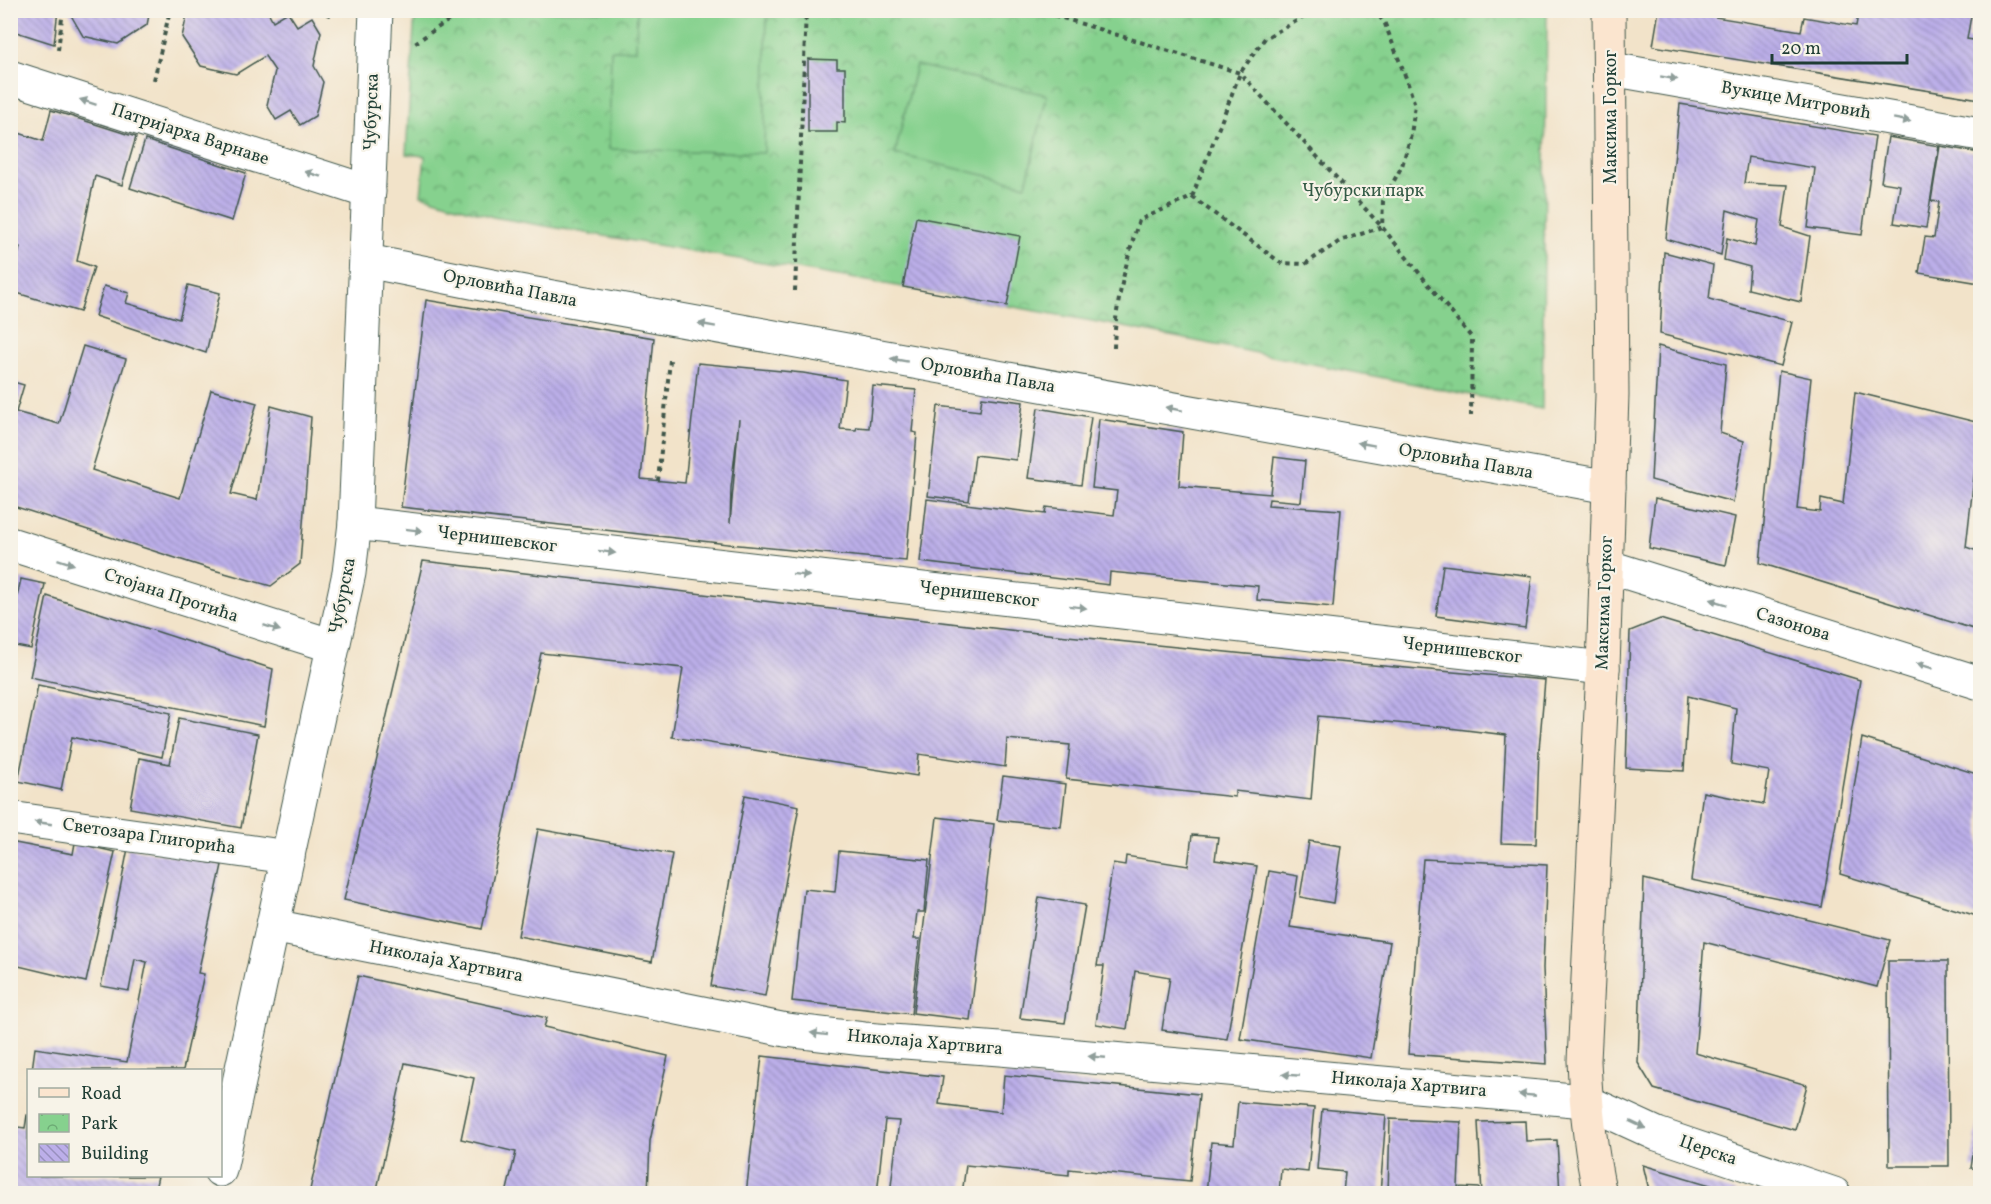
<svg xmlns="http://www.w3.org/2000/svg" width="1991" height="1204" viewBox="0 0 1991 1204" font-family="Vollkorn,serif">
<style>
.park{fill:url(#park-crowns);stroke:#528761;stroke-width:1.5}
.pitch{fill:#86d18e;stroke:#528761;stroke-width:1.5}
.building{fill:url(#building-back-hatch);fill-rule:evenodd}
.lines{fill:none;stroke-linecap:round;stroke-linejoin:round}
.street-casing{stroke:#3f564a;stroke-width:35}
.secondary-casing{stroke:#3f564a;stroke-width:35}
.path{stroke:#3f564a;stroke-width:4;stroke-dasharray:4.5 4.5;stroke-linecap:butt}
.street{stroke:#fff;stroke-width:33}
.secondary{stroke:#fbe5cf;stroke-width:33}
.oneway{fill:#8f9e9a}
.labels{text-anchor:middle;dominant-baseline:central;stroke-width:4.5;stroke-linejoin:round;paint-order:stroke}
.street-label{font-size:18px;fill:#1f3d34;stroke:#f7f3e8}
.park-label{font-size:18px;fill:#345b46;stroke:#f7f3e8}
</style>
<defs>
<pattern id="park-crowns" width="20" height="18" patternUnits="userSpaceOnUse" patternTransform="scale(1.5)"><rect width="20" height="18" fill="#86d18e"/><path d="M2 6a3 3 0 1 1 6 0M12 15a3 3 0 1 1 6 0" fill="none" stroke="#6dab75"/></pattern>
<pattern id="building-back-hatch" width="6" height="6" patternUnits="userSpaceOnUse" patternTransform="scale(1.5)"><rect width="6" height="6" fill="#bcafe9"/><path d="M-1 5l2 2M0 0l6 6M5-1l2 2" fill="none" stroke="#9890be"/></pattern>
</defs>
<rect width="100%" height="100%" fill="#f7f3e8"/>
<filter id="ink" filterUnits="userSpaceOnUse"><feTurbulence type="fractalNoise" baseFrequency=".0167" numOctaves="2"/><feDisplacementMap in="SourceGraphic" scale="12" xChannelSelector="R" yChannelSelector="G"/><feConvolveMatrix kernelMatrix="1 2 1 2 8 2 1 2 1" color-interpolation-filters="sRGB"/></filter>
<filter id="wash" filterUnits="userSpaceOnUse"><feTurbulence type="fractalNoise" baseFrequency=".008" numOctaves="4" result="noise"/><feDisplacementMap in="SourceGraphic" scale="24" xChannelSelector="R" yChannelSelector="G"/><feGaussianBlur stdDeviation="1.35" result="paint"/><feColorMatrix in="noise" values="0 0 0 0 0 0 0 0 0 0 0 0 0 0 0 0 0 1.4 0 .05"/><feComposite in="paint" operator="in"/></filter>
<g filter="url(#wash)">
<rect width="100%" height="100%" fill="#f2e3c9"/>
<path class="park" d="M 415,11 L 1547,11 L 1542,409 L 1114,325 L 903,287 L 493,217 L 421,195 L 425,156 L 406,154 Z"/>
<g class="pitch">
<path d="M 637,11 L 767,11 L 764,153 L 609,149 L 611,50 L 636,50 Z"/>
<path d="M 916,65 L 1047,95 L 1026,185 L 895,154 Z"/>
</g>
<g id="blocks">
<g class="building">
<path d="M 10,10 L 58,10 L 54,44 L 10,30 Z"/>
<path d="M 68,10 L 150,10 L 147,25 L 118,44 L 83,36 Z"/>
<path d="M 188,10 L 267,10 L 273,21 L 288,12 L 297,26 L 312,17 L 321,32 L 314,66 L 323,82 L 315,116 L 300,125 L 291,111 L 276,120 L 267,105 L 275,71 L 265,56 L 236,74 L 201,66 L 182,37 Z"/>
<path d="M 1659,10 L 1716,10 L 1715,17 L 1801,31 L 1804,17 L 1856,26 L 1859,10 L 1972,10 L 1967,39 L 1980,41 L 1980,99 L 1653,46 Z"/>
<path d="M 808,59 L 837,60 L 837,68 L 845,68 L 845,123 L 837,122 L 837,132 L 808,132 Z"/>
<path d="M 1680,104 L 1875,136 L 1862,235 L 1808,228 L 1815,168 L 1748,157 L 1744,183 L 1788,185 L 1782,227 L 1810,236 L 1801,302 L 1748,289 L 1750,267 L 1724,260 L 1727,238 L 1755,246 L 1759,220 L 1727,210 L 1721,255 L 1666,239 Z"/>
<path d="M 51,110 L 136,137 L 122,185 L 95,176 L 77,261 L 94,267 L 80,312 L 10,291 L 20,247 L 10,245 L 10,130 L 43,141 Z"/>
<path d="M 1888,137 L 1939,146 L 1926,228 L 1894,223 L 1900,185 L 1881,182 Z"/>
<path d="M 145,140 L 246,173 L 232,221 L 130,188 Z"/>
<path d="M 1940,146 L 1980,153 L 1980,283 L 1919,273 L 1925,237 L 1934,238 L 1939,202 L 1931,201 Z"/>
<path d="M 916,217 L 1020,236 L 1007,306 L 903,287 Z"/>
<path d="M 1664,252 L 1713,265 L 1709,299 L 1792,322 L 1781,366 L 1660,334 Z"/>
<path d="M 188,285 L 220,293 L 206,353 L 95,316 L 104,286 L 129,293 L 126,303 L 179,319 Z"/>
<path d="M 426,300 L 654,338 L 641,479 L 685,483 L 698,363 L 803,373 L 846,380 L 840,429 L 856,430 L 857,427 L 869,428 L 873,386 L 916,390 L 912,432 L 917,433 L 906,561 L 728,544 L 401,507 ZM 739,419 L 730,523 L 731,488 Z"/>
<path d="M 83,346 L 126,359 L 92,470 L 180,498 L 211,390 L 257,403 L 231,494 L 257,500 L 271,406 L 311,417 L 300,564 L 271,586 L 210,569 L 10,505 L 10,381 L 24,385 L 16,412 L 59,424 Z"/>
<path d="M 1658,346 L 1726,364 L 1720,433 L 1744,441 L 1733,502 L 1651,480 Z"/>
<path d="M 1779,371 L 1811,378 L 1797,509 L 1820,512 L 1821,499 L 1843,504 L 1855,392 L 1980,423 L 1966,547 L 1980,552 L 1980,631 L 1760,563 Z"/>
<path d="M 982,397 L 1023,402 L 1016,460 L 975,455 L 969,501 L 928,496 L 938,406 L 980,411 Z"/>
<path d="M 1038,408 L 1091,417 L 1081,485 L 1028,478 Z"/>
<path d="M 1099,419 L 1183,432 L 1179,486 L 1270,494 L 1274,457 L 1305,461 L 1301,502 L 1269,499 L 1268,505 L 1341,510 L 1333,607 L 1257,600 L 1258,586 L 1110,572 L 1109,585 L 920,562 L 927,499 L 1045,514 L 1046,507 L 1114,515 L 1117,491 L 1092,488 Z"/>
<path d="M 1655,498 L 1735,517 L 1726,565 L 1649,548 Z"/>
<path d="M 423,561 L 1018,631 L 1246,654 L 1545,680 L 1539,750 L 1536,844 L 1501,843 L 1506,735 L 1441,727 L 1318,716 L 1311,800 L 1235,791 L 1235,797 L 1066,779 L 1070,745 L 1007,739 L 1005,767 L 919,754 L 917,776 L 672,737 L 683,668 L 541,653 L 482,929 L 344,900 Z"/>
<path d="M 1443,565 L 1532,576 L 1525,628 L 1436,616 Z"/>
<path d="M 21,579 L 45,584 L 31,649 L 10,645 L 10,627 Z"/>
<path d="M 47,596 L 273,669 L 264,726 L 30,677 Z"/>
<path d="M 1660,619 L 1860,680 L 1822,907 L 1691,880 L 1703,792 L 1764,804 L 1769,771 L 1731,764 L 1736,708 L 1688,696 L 1684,771 L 1626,768 L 1630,631 Z"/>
<path d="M 38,685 L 171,713 L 162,757 L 72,737 L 61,790 L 18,781 Z"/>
<path d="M 179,718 L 258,734 L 241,828 L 130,808 L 139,758 L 170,764 Z"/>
<path d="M 1862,738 L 1980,775 L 1980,917 L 1840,874 Z"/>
<path d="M 1003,776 L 1066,784 L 1061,827 L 997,820 Z"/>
<path d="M 745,795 L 799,806 L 765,996 L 711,986 Z"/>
<path d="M 937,817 L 994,824 L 970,1020 L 913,1013 Z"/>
<path d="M 538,829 L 672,854 L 652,962 L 518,936 Z"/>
<path d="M 1192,835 L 1218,837 L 1215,860 L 1257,866 L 1227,1039 L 1162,1030 L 1170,977 L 1135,971 L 1127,1029 L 1096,1024 L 1104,966 L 1097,966 L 1113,863 L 1125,865 L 1126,856 L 1188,866 Z"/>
<path d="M 1309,841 L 1341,846 L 1333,903 L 1300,897 Z"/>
<path d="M 10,842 L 73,854 L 75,843 L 115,852 L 86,982 L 10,964 Z"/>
<path d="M 128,848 L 222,865 L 198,973 L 204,974 L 183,1070 L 32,1070 L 35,1048 L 127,1062 L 147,962 L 135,959 L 129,991 L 101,986 Z"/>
<path d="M 839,851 L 929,860 L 924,912 L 917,912 L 914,939 L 920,939 L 911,1014 L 792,1001 L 804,889 L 835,892 Z"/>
<path d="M 1423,859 L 1547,865 L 1543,968 L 1547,1064 L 1408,1054 Z"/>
<path d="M 1269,871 L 1298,876 L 1290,927 L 1390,942 L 1371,1058 L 1240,1039 Z"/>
<path d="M 1644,879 L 1890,940 L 1877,987 L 1704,942 L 1695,1053 L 1807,1085 L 1795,1130 L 1654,1089 L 1638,1063 Z"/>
<path d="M 1039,897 L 1085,905 L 1065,1023 L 1020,1018 Z"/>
<path d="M 1888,961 L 1948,961 L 1949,1166 L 1889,1166 Z"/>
<path d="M 358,976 L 547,1018 L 544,1027 L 668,1056 L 650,1141 L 648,1194 L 506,1194 L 516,1152 L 461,1139 L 474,1078 L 405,1063 L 376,1194 L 309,1194 Z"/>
<path d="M 762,1056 L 943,1077 L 939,1104 L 1001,1112 L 1004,1075 L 1199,1094 L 1190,1181 L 1069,1169 L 1069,1175 L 966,1165 L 962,1194 L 890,1194 L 899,1121 L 885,1120 L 877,1194 L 746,1194 Z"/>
<path d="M 1238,1102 L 1314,1108 L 1308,1172 L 1281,1169 L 1279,1194 L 1206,1194 L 1211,1142 L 1234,1144 Z"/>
<path d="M 1322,1109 L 1386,1115 L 1380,1194 L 1343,1194 L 1345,1172 L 1317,1169 Z"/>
<path d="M 27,1115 L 28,1115 L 28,1176 L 158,1176 L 154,1194 L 10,1194 L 10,1126 L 25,1128 Z"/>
<path d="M 1979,1116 L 1980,1116 L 1980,1169 L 1971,1168 Z"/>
<path d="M 1390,1119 L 1461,1122 L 1458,1187 L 1479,1188 L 1479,1194 L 1388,1194 Z"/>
<path d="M 1525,1121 L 1526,1141 L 1557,1140 L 1560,1194 L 1482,1194 L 1478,1122 Z"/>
<path d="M 1643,1165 L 1737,1193 L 1737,1194 L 1650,1194 Z"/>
</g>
</g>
</g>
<g filter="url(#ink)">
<use href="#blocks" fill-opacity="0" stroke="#3f564a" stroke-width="1.5"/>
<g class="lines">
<defs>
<g id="street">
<path d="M 1611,69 L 1980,134"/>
<path d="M 10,77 L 369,192"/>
<path d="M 367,261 L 502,288 L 1609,487"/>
<path d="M 355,523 L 1603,668"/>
<path d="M 10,544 L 333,646"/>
<path d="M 1606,566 L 1980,683"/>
<path d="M 10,818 L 288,857"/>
<path d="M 273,926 L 786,1030 L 864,1039 L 1000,1049 L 1585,1101 L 1657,1134 L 1834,1194"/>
<path d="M 220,1170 L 349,573 L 355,523 L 376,10"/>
</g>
<path id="secondary" d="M 1600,1194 C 1590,1150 1586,1106 1584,1061 L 1603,668 L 1612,395 L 1609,10"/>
</defs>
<use href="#street" class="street-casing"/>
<use href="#secondary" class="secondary-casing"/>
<g class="path">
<path d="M 309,10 L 335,16"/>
<path d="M 1037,10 L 1240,73 L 1382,227 L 1472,338 L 1471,416"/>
<path d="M 415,43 L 464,10"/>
<path d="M 58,50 L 63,10"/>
<path d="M 154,80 L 170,10"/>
<path d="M 1192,197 L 1281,263 L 1305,264 L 1340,241 L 1382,227 L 1383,201 L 1402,166 L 1411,135 L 1415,105 L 1406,78 L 1385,24 L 1375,10"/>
<path d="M 795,291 L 806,10"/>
<path d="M 1114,348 C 1115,304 1126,262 1139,220 L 1192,197 L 1240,73 L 1265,38 L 1317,10"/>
<path d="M 658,481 L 670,360"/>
</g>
<use href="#street" class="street"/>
<use href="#secondary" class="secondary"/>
</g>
<defs><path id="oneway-solid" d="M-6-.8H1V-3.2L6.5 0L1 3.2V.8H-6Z" transform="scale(1.5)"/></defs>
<g class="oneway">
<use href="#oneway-solid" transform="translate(1669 78) rotate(10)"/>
<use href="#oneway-solid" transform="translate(88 102) rotate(-162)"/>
<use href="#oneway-solid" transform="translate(1902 120) rotate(10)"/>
<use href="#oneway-solid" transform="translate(313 174) rotate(-162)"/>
<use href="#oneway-solid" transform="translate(707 325) rotate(-170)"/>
<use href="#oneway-solid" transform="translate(899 360) rotate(-170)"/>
<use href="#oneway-solid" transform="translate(1174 409) rotate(-170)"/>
<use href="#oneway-solid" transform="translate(1366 444) rotate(-170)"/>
<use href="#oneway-solid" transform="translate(414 530) rotate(7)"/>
<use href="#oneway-solid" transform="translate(607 552) rotate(7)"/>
<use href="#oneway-solid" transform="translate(66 562) rotate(18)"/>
<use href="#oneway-solid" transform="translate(801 575) rotate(7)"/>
<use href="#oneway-solid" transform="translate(1718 602) rotate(-163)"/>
<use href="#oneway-solid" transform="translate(1078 607) rotate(7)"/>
<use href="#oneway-solid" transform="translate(272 628) rotate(18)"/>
<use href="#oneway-solid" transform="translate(1925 666) rotate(-163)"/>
<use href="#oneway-solid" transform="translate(43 823) rotate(-172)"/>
<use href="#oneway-solid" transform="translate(819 1034) rotate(-173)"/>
<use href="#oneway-solid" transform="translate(1097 1057) rotate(-175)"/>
<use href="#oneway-solid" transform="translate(1291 1075) rotate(-175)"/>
<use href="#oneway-solid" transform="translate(1527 1095) rotate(-175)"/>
<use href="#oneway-solid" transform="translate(1638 1125) rotate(25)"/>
</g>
</g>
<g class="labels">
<g class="street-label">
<text transform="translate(1796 101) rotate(10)">Вукице Митровић</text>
<text transform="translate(372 112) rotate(-88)">Чубурска</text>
<text transform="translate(1611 117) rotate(-90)">Максима Горког</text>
<text transform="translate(190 135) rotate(18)">Патријарха Варнаве</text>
<text transform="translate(510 289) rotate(11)">Орловића Павла</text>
<text transform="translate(988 376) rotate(10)">Орловића Павла</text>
<text transform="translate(1466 462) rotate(10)">Орловића Павла</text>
<text transform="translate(497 540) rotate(7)">Чернишевског</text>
<text transform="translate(979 595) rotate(7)">Чернишевског</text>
<text transform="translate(171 596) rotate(18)">Стојана Протића</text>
<text transform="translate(343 596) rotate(-79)">Чубурска</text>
<text transform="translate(1605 603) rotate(-88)">Максима Горког</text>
<text transform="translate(1793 625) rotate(17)">Сазонова</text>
<text transform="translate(1462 651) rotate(7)">Чернишевског</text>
<text transform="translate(149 837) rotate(8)">Светозара Глигорића</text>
<text transform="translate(446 962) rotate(11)">Николаја Хартвига</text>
<text transform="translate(925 1043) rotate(5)">Николаја Хартвига</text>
<text transform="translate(1409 1085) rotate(5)">Николаја Хартвига</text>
<text transform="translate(1708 1151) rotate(19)">Церска</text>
</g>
<g class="park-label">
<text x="1363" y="191">Чубурски парк</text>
</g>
</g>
<rect width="1991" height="1204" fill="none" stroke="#f7f3e8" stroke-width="36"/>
<rect x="27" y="1069" width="195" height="108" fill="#f7f3e8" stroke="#a1aaa0" stroke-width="1.5"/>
<rect x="39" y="1088" width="30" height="9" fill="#fbe5cf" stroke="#a1aaa0" stroke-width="1.5"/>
<text x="81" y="1099" font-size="18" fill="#1f3d34">Road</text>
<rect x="39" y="1114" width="30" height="18" fill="url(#park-crowns)" stroke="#a1aaa0" stroke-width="1.5"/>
<text x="81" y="1129" font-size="18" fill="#1f3d34">Park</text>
<rect x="39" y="1144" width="30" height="18" fill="url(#building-back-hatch)" stroke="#a1aaa0" stroke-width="1.5"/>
<text x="81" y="1159" font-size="18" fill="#1f3d34">Building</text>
<path d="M1772 54v9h135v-9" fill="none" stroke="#1f3d34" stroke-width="3"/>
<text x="1781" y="54" font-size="18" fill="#1f3d34" stroke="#f7f3e8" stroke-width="4.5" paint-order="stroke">20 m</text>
</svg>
